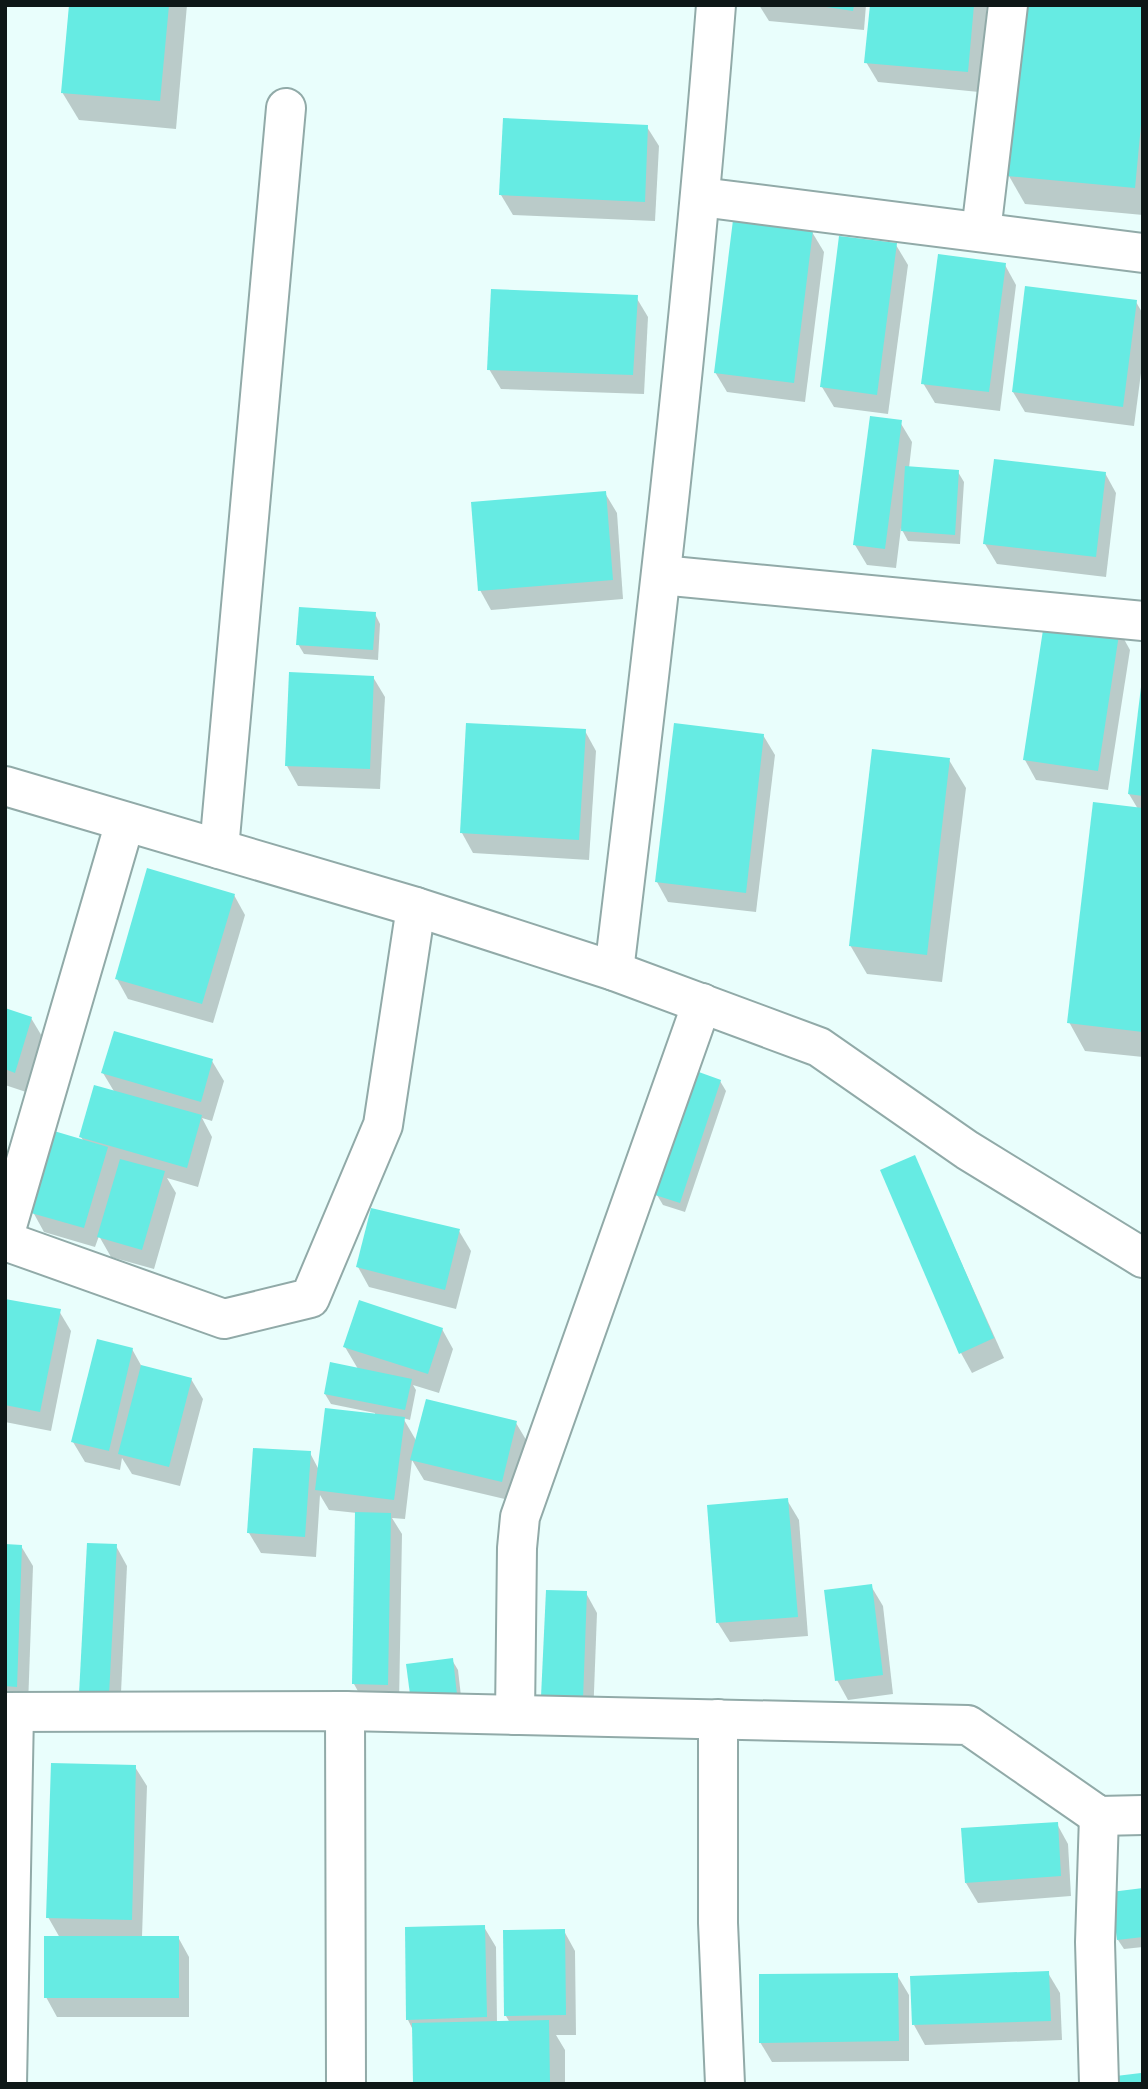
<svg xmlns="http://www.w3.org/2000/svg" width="1148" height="2089" viewBox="0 0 1148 2089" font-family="Quicksand,sans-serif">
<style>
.shadow{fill:#0003}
.building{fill:#66ebe3}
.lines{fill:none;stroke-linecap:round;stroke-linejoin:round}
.street-casing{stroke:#91aaa8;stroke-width:42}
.secondary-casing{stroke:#91aaa8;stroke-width:42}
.street{stroke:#fff;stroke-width:38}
.secondary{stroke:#fff;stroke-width:38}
</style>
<rect width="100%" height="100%" fill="#e9fefc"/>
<g class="shadow">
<path d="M 70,5 L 187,5 L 176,129 L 79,120 L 62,92 Z"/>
<path d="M 759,5 L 866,5 L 864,30 L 769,21 Z"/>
<path d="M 871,5 L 987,5 L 979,92 L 878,82 L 866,62 Z"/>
<path d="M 1143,5 L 1143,215 L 1025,204 L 1009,176 Z"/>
<path d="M 647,127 L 659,146 L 655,221 L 513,215 L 501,195 Z"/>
<path d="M 812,232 L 824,252 L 805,402 L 727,392 L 715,372 Z"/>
<path d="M 896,245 L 908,265 L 888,414 L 834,407 L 822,387 Z"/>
<path d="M 1005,265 L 1016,285 L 1000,411 L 935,403 L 923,383 Z"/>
<path d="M 636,297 L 648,317 L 644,394 L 501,389 L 489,369 Z"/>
<path d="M 1136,302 L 1143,314 L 1143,358 L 1134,426 L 1025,412 L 1013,392 Z"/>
<path d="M 900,422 L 912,442 L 909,468 L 958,472 L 964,482 L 960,544 L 908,541 L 901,528 L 896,568 L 867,565 L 855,545 Z"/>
<path d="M 1105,473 L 1116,493 L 1106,577 L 997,564 L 985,544 Z"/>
<path d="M 605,493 L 617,513 L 623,599 L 491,610 L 480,590 Z"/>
<path d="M 375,614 L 380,624 L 378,660 L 304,654 L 298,644 Z"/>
<path d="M 1119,630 L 1130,650 L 1108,790 L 1036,780 L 1025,760 Z"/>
<path d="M 373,677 L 385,697 L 380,789 L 298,786 L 287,766 Z"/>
<path d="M 1143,687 L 1143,1057 L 1085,1051 L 1069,1022 L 1138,809 L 1129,794 Z"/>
<path d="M 585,731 L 596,751 L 589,860 L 473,853 L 462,833 Z"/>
<path d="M 763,735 L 775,755 L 756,912 L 668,902 L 657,882 Z"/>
<path d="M 949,760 L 966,788 L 942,982 L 867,974 L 850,945 Z"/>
<path d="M 234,895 L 245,915 L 213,1023 L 128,999 L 117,979 Z"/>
<path d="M 5,1010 L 31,1018 L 43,1038 L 26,1092 L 5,1085 Z"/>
<path d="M 212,1061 L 224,1081 L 212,1121 L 202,1118 L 212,1137 L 198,1187 L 167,1178 L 176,1193 L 154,1269 L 111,1257 L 99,1236 L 95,1247 L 44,1232 L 33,1212 L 84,1142 L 81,1137 L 115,1093 L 103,1073 Z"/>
<path d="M 720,1081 L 726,1091 L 685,1212 L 663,1205 L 657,1195 Z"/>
<path d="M 914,1157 L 1004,1358 L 972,1373 L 961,1353 Z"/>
<path d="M 459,1231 L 471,1251 L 456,1309 L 369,1287 L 358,1267 Z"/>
<path d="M 5,1300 L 59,1311 L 71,1331 L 51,1431 L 5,1422 Z"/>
<path d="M 442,1329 L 453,1349 L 439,1393 L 413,1385 L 416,1390 L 410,1420 L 403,1418 L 417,1442 L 516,1423 L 528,1443 L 513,1501 L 424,1480 L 412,1460 L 405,1519 L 392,1518 L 402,1534 L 399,1704 L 365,1704 L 354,1684 L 357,1513 L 329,1510 L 320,1495 L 316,1557 L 261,1553 L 249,1533 L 310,1453 L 319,1470 L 375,1416 L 375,1413 L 331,1404 L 325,1394 L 358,1369 L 345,1347 Z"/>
<path d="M 132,1349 L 142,1367 L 191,1379 L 203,1399 L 180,1486 L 132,1474 L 122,1458 L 120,1470 L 85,1462 L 73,1442 Z"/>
<path d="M 787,1500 L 799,1520 L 808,1636 L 730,1642 L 718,1623 Z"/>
<path d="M 5,1546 L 21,1546 L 33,1566 L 28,1706 L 5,1705 Z"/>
<path d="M 116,1546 L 127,1566 L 120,1714 L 93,1713 Z"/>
<path d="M 871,1586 L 883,1606 L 893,1694 L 848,1700 L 837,1680 Z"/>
<path d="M 586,1593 L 597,1613 L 593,1718 L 555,1716 Z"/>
<path d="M 452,1660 L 458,1670 L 462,1705 L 408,1665 Z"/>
<path d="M 135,1767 L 147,1786 L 142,1937 L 178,1937 L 189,1957 L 189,2017 L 57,2017 L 46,1997 L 60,1938 L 48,1917 Z"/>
<path d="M 1057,1824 L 1068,1844 L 1071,1896 L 978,1903 L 966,1883 Z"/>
<path d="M 1143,1890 L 1143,1947 L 1124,1949 L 1118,1940 Z"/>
<path d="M 484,1927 L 496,1947 L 497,2023 L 510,2023 L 506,2016 L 505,1932 L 564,1931 L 575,1951 L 576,2035 L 556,2035 L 565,2050 L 565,2084 L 414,2084 L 413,2030 L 408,2020 Z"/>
<path d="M 1048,1973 L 1060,1993 L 1062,2040 L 925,2045 L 914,2025 Z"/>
<path d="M 897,1975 L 909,1995 L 909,2061 L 772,2062 L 760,2042 Z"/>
</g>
<g class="building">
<path d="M 69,5 L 169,5 L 160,101 L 61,93 Z"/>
<path d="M 813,5 L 854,5 L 853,11 Z"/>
<path d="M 870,5 L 974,5 L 968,72 L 864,63 Z"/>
<path d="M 1023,5 L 1143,5 L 1143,104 L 1135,188 L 1007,176 Z"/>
<path d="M 503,118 L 648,125 L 645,202 L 499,195 Z"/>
<path d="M 733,220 L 813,230 L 794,383 L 714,373 Z"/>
<path d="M 839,236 L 897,243 L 877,395 L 820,387 Z"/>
<path d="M 938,254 L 1006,263 L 989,392 L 921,384 Z"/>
<path d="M 1025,286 L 1137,300 L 1123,407 L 1012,392 Z"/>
<path d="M 491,289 L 638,295 L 633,375 L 487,370 Z"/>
<path d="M 870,416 L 902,420 L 885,549 L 853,545 Z"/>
<path d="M 994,459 L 1106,472 L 1096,557 L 983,544 Z"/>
<path d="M 905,466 L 959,470 L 955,535 L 901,531 Z"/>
<path d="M 606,491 L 613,580 L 478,591 L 471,502 Z"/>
<path d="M 299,607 L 376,612 L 373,650 L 296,645 Z"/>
<path d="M 1045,617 L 1120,628 L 1098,771 L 1023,760 Z"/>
<path d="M 289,672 L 374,676 L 370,769 L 285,766 Z"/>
<path d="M 1141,687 L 1143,687 L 1143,796 L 1128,794 Z"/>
<path d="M 466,723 L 586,729 L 579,840 L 460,833 Z"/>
<path d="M 674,723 L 764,734 L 746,893 L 655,882 Z"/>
<path d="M 872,749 L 950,758 L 927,955 L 849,946 Z"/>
<path d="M 1093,802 L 1143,808 L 1143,1032 L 1067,1023 Z"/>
<path d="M 147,868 L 235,894 L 202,1004 L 115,979 Z"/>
<path d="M 5,1008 L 32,1017 L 15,1073 L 5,1069 Z"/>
<path d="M 114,1031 L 213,1059 L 201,1102 L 101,1073 Z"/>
<path d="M 696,1071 L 721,1080 L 680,1203 L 655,1195 Z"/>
<path d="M 94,1085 L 202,1115 L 187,1168 L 79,1137 Z"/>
<path d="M 54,1131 L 108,1147 L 84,1228 L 31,1213 Z"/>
<path d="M 915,1155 L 994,1338 L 959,1354 L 880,1170 Z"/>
<path d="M 120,1159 L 165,1171 L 142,1250 L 97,1237 Z"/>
<path d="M 371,1208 L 460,1229 L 445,1290 L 356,1267 Z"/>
<path d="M 5,1299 L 61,1309 L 40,1412 L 5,1405 Z"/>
<path d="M 359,1300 L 443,1328 L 428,1374 L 343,1347 Z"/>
<path d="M 97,1339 L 133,1348 L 109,1451 L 71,1442 Z"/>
<path d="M 330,1362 L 412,1379 L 405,1410 L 324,1394 Z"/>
<path d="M 141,1365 L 192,1378 L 169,1467 L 118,1454 Z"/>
<path d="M 426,1399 L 517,1421 L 502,1482 L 410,1460 Z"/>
<path d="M 325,1408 L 405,1417 L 394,1500 L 315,1490 Z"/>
<path d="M 253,1448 L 311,1451 L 305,1537 L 247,1533 Z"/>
<path d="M 788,1498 L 798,1617 L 716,1623 L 707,1505 Z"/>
<path d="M 355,1512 L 391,1513 L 388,1685 L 352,1684 Z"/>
<path d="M 87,1543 L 117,1544 L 109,1695 L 79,1694 Z"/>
<path d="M 5,1544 L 22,1545 L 17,1687 L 5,1686 Z"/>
<path d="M 872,1584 L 883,1675 L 835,1681 L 824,1590 Z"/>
<path d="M 546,1590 L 587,1591 L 583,1699 L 541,1697 Z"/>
<path d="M 453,1658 L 457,1695 L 411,1702 L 406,1664 Z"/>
<path d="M 51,1763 L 136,1765 L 132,1920 L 46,1918 Z"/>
<path d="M 1058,1822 L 1061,1876 L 965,1883 L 961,1828 Z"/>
<path d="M 1143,1888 L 1143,1937 L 1117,1940 L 1111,1892 Z"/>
<path d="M 485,1925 L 487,2017 L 406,2020 L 405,1927 Z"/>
<path d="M 565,1929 L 566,2015 L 504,2016 L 503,1930 Z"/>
<rect x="44" y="1936" width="135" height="62"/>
<path d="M 1049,1971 L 1051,2021 L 912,2025 L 910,1976 Z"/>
<path d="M 898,1973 L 899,2041 L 759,2043 L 759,1974 Z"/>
<path d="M 549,2020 L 550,2084 L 413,2084 L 412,2023 Z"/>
<path d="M 1141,2073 L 1142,2084 L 1117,2084 L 1116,2076 Z"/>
</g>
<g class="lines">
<defs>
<g id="street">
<path d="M 701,197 L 1143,253"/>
<path d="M 981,232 L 1008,5"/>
<path d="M 661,575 L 1143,621"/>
<path d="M 219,849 L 286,108"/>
<path d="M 614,971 C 653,649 691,328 716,5"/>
<path d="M 5,1233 L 125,822"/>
<path d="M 5,1241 L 224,1319 L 310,1298 L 383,1125 L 416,907"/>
<path d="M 345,1711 L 346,2084"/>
<path d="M 5,1712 L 345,1711 L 968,1725 L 1099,1816 L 1143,1815"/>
<path d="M 515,1715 L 517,1548 L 520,1517 L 702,1003"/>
<path d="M 718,1719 L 718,1923 L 725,2084"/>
<path d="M 7,2084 L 14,1712"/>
<path d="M 1099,2084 L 1095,1942 L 1099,1816"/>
</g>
<path id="secondary" d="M 5,786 L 416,907 L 614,971 L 819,1047 L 967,1150 L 1143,1258"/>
</defs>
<use href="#street" class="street-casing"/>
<use href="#secondary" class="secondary-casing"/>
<use href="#street" class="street"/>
<use href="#secondary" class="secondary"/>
</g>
<rect width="1148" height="2089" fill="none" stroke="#0e1717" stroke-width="14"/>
</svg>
